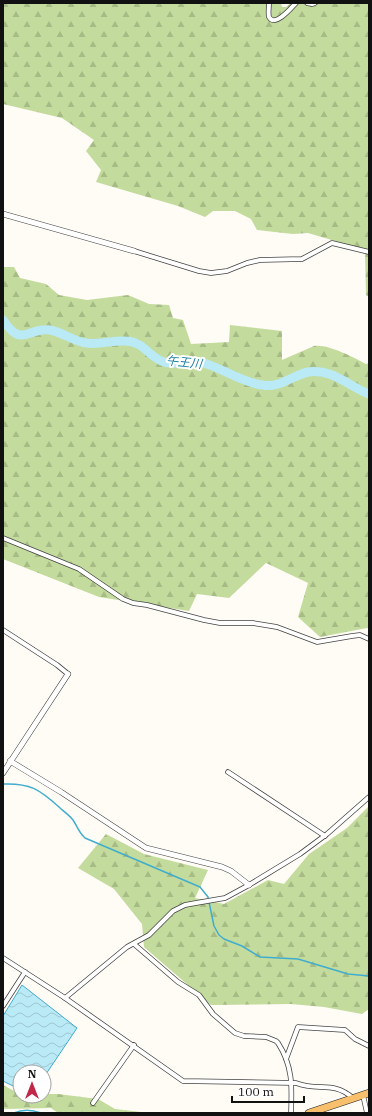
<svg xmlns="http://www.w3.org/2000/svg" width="372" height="1116" viewBox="0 0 372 1116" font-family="'IBM Plex Serif','Noto Sans JP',serif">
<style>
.forest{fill:url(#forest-firs)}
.water{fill:url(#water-waves);stroke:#40adce}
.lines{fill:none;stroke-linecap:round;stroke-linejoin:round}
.stream{stroke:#40adce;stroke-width:1.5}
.river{stroke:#b9eaf6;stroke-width:9}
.minor-casing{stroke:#444;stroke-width:5.5}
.tertiary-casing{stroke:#444;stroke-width:6}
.primary-casing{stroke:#222;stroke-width:8}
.minor{stroke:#fff;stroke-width:4}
.tertiary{stroke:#fff;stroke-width:5}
.primary{stroke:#f8bf6c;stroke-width:7}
.labels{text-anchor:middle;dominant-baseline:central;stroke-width:4;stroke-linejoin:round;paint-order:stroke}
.water-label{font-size:12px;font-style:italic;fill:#187ea4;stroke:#fff}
</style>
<defs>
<pattern id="forest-firs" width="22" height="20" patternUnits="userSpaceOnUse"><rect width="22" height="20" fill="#c3db9c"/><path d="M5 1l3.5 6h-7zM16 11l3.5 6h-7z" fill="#a6bb85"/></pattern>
<pattern id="water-waves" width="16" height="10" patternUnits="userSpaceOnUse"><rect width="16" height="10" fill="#b9eaf6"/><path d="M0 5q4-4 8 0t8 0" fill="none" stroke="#9ec8d2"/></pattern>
</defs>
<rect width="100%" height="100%" fill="#fffbf5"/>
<g class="forest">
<path d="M 3,3 L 281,3 L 282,7 L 286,7 L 291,3 L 369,3 L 369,297 L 366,295 L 365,250 L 308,233 L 293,234 L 257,230 L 251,219 L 235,211 L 213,211 L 205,217 L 178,206 L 96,182 L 101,170 L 86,151 L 94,140 L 62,118 L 3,104 Z"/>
<path d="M 3,267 L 14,267 L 20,278 L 46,284 L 59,295 L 87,300 L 128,295 L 149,304 L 169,305 L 173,318 L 183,320 L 191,344 L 229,342 L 230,325 L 282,331 L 282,360 L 314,346 C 329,344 352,357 366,364 L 369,363 L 369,629 L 367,628 L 320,637 L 298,617 L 308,583 L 266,563 L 229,598 L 197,594 L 189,611 L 99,597 L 3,559 Z"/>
<path d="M 369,806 L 369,1009 L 362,1014 L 324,1007 L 291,1004 L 211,1005 L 144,947 L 142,924 L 114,889 L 78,868 L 106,834 L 144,854 L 208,870 L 195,898 L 224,904 L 268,880 L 284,884 L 309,854 L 347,828 Z"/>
<path d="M 3,1085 L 18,1093 L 20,1093 L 20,1096 L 44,1096 L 44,1094 L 58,1094 L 98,1099 L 115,1109 L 150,1113 L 58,1113 L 51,1108 L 3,1109 Z"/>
</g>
<path class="water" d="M 22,985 L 77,1028 L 44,1077 L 44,1072 L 20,1072 L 20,1087 L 15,1087 L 3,1081 L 3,1016 Z"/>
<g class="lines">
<g class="stream">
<path d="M 3,784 C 30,783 39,789 59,807 C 63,811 69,815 73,820 C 77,826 79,833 85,838 L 200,887 L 208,897 L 214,926 L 219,935 L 224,939 L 242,946 L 260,957 L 298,959 L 348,974 L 369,976"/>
<path d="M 14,1113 C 23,1109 33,1110 41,1113"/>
</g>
<path class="river" d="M 3,320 C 22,349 27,327 50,330 C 62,332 73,341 86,343 C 100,345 112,340 125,341 C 144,341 148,357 164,362 C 175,366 188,359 200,362 C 221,367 240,382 262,385 C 281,388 291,376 308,372 C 332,368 348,386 369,394"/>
<defs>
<g id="minor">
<path d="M 269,3 C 269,7 268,13 269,17 C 275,28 292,7 296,3"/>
<path d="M 307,3 L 312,4 L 315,3"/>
<path d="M 134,251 L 199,271 L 211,273 L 227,271 L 247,263 L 260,260 L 302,259 L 332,243 L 369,252"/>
<path d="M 3,538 L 79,569 L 123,599 L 133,603 L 147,605 L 204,620 L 220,623 L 253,623 L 277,627 L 317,642 L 352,636 L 360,635 L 369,639"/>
<path d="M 3,630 L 57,665 L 68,674"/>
<path d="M 228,772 L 325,836"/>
<path d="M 134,944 L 178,982 L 199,995 L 213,1014 L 235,1033 L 244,1036 L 266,1037 L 276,1041 L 278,1043 C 293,1066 292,1087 291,1113"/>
<path d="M 3,958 L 65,998 L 183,1081 L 296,1083 C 319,1092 332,1080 353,1098"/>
<path d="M 65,998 L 127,947 L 149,935 L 173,911 L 185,905 L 196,903 L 225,898 L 249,885 L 300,854 L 327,834 L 369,797"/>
<path d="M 3,1006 L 25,972"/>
<path d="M 286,1059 L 298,1027 L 345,1030 L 355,1039 L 369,1046"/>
<path d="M 363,1095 L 367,1113"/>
<path d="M 93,1103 L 134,1045"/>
</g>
<g id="tertiary">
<path d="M 3,214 L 134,251"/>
<path d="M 10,761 L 61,792 L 146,848 L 222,867 L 231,871 L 249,885"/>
<path d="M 3,773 L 68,674"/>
</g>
<path id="primary" d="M 309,1113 L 369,1093"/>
</defs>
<use href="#minor" class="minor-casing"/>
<use href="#tertiary" class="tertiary-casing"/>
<use href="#primary" class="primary-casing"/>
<use href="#minor" class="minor"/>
<use href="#tertiary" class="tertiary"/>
<use href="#primary" class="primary"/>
</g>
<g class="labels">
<g class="water-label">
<text transform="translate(184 362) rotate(6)">午王川</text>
</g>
</g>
<rect width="372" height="1116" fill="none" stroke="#111111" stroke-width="8"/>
<g transform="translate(32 1084)"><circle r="19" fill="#ffffff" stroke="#a0a0a0"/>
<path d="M0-3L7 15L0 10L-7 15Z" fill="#c22748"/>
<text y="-6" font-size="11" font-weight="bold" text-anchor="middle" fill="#111111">N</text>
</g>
<path d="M232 1096v6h72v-6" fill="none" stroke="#111111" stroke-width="2"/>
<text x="238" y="1096" font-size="12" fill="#111111" stroke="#ffffff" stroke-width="3" paint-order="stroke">100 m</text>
</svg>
